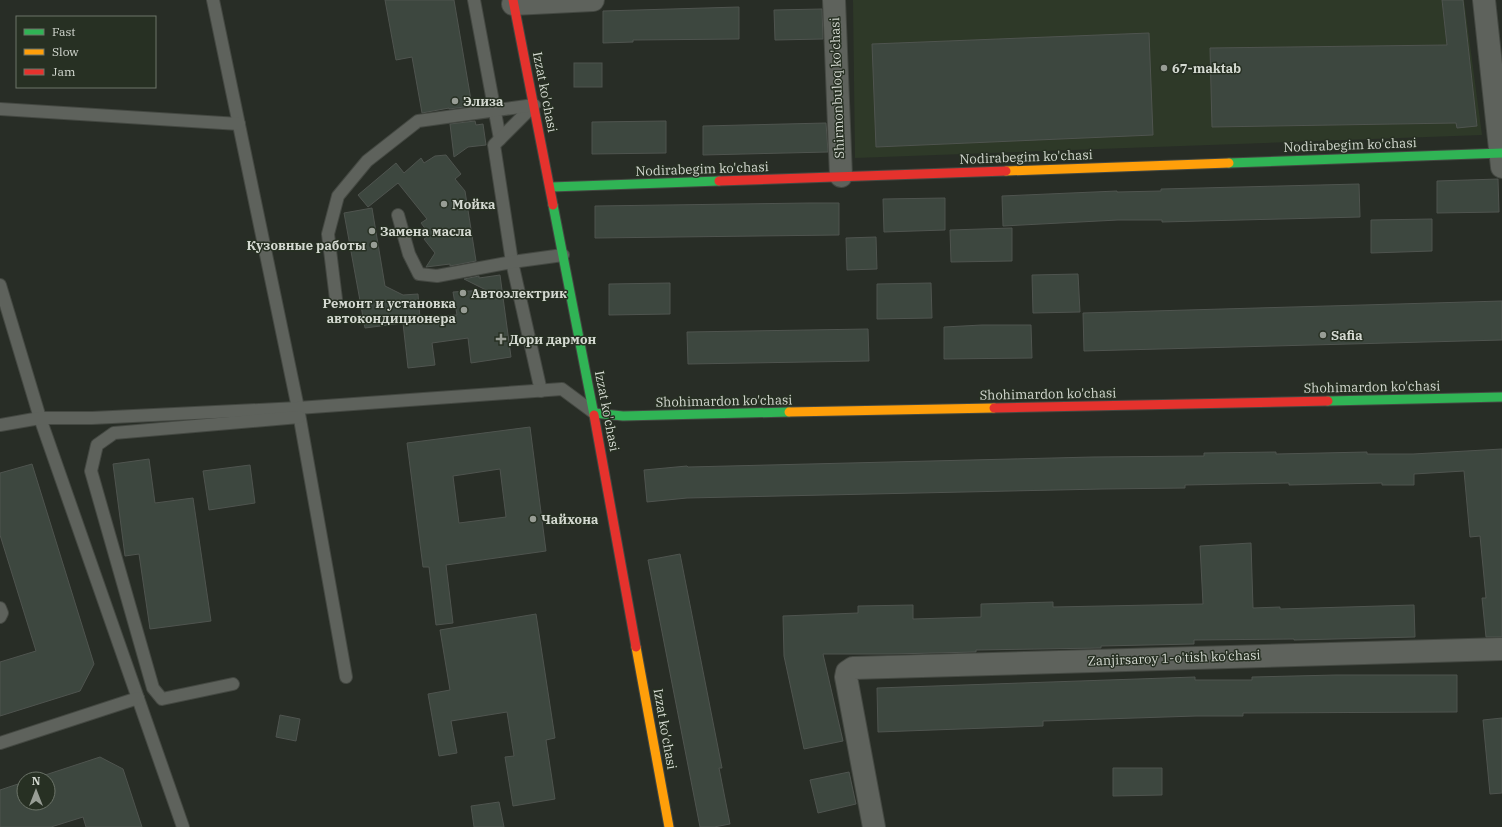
<svg xmlns="http://www.w3.org/2000/svg" width="1502" height="827" viewBox="0 0 1502 827" font-family="'IBM Plex Serif',serif">
<style>
.built{fill:#2e3928}
.building{fill:#3d473f;stroke:#4f544f;fill-rule:evenodd}
.lines{fill:none;stroke-linecap:round;stroke-linejoin:round}
.lane-casing{stroke:#444842;stroke-width:14}
.street-casing{stroke:#444842;stroke-width:24}
.fast-casing{stroke:#444842;stroke-width:11}
.slow-casing{stroke:#444842;stroke-width:11}
.jam-casing{stroke:#444842;stroke-width:11}
.lane{stroke:#5e625c;stroke-width:12}
.street{stroke:#5e625c;stroke-width:22}
.fast{stroke:#30b455;stroke-width:9}
.slow{stroke:#ff9f0a;stroke-width:9}
.jam{stroke:#e5322d;stroke-width:9}
.poi-dot{fill:#989d95;stroke:#273023;stroke-width:1.5}
.labels{text-anchor:middle;dominant-baseline:central;stroke-width:3;stroke-linejoin:round;paint-order:stroke}
.poi-label{font-size:13px;font-weight:bold;fill:#d4d9d1;stroke:#273023;text-anchor:start}
.street-label{font-size:13px;fill:#d4d9d1;stroke:#273023}
</style>
<rect width="100%" height="100%" fill="#282d26"/>
<path class="built" d="M 853,0 L 1464,0 L 1482,135 L 855,158 Z"/>
<g class="building">
<path d="M 385,0 L 454,0 L 472,106 L 449,109 L 449,108 L 422,113 L 412,57 L 396,60 Z"/>
<path d="M 1442,0 L 1463,0 L 1477,126 L 1457,128 L 1456,123 L 1212,127 L 1210,48 L 1447,45 Z"/>
<path d="M 739,7 L 739,39 L 633,40 L 633,42 L 603,43 L 603,11 Z"/>
<path d="M 822,9 L 823,39 L 775,40 L 774,10 Z"/>
<path d="M 1149,33 L 1153,135 L 876,147 L 872,44 Z"/>
<rect x="574" y="63" width="28" height="24"/>
<path d="M 475,121 L 476,125 L 483,124 L 486,145 L 468,147 L 454,157 L 450,124 Z"/>
<path d="M 666,121 L 666,153 L 592,154 L 592,122 Z"/>
<path d="M 826,123 L 828,152 L 703,155 L 703,126 Z"/>
<path d="M 446,155 L 461,174 L 455,179 L 465,191 L 476,261 L 450,266 L 450,264 L 426,267 L 435,253 L 424,239 L 430,235 L 421,223 L 427,219 L 398,183 L 368,207 L 358,195 L 396,163 L 404,173 L 421,158 L 424,163 L 435,156 Z"/>
<path d="M 1498,179 L 1499,212 L 1437,213 L 1437,181 Z"/>
<path d="M 1359,184 L 1360,217 L 1162,222 L 1162,220 L 1118,220 L 1003,226 L 1002,196 L 1117,191 L 1117,192 L 1161,191 L 1161,189 Z"/>
<path d="M 945,198 L 945,230 L 884,232 L 883,199 Z"/>
<path d="M 809,203 L 839,203 L 839,235 L 595,238 L 595,206 Z"/>
<path d="M 372,208 L 385,286 L 403,295 L 418,294 L 420,318 L 457,315 L 453,292 L 486,290 L 464,279 L 479,276 L 479,278 L 500,275 L 511,357 L 471,363 L 468,338 L 432,343 L 435,365 L 408,368 L 403,323 L 365,328 L 344,213 Z"/>
<path d="M 1432,219 L 1432,251 L 1371,253 L 1371,220 Z"/>
<path d="M 1012,228 L 1012,261 L 951,262 L 950,230 Z"/>
<path d="M 876,237 L 877,269 L 847,270 L 846,238 Z"/>
<path d="M 1078,274 L 1080,312 L 1033,313 L 1032,275 Z"/>
<path d="M 670,283 L 670,314 L 609,315 L 609,284 Z"/>
<path d="M 931,283 L 932,318 L 877,319 L 877,284 Z"/>
<path d="M 1502,301 L 1502,340 L 1084,351 L 1083,313 Z"/>
<path d="M 982,325 L 1031,325 L 1032,358 L 944,359 L 944,327 Z"/>
<path d="M 868,329 L 869,361 L 688,364 L 687,332 Z"/>
<path d="M 530,427 L 546,551 L 446,565 L 453,623 L 436,625 L 429,567 L 423,567 L 407,443 ZM 500,469 L 506,517 L 459,523 L 453,476 Z"/>
<path d="M 1502,449 L 1502,637 L 1486,637 L 1482,598 L 1486,598 L 1480,536 L 1470,537 L 1464,471 L 1414,474 L 1414,485 L 1382,485 L 1382,483 L 1289,485 L 1289,483 L 1185,485 L 1185,488 L 1103,489 L 687,498 L 647,502 L 644,470 L 687,466 L 688,467 L 1093,457 L 1204,456 L 1204,453 L 1276,452 L 1276,454 L 1367,452 L 1367,454 L 1413,454 Z"/>
<path d="M 149,459 L 155,503 L 193,498 L 211,621 L 150,629 L 139,554 L 125,556 L 113,464 Z"/>
<path d="M 32,464 L 94,664 L 80,691 L 0,716 L 0,662 L 36,651 L 0,535 L 0,473 Z"/>
<path d="M 250,465 L 255,503 L 209,510 L 203,471 Z"/>
<path d="M 1251,543 L 1253,608 L 1280,607 L 1280,609 L 1414,605 L 1415,637 L 1294,640 L 1294,639 L 1194,640 L 1194,644 L 1101,646 L 1101,648 L 976,650 L 976,652 L 892,654 L 823,654 L 843,741 L 804,749 L 784,656 L 783,616 L 858,613 L 858,606 L 913,605 L 913,619 L 981,617 L 981,604 L 1053,602 L 1053,607 L 1203,604 L 1200,546 Z"/>
<path d="M 680,554 L 722,768 L 719,768 L 730,824 L 714,827 L 700,827 L 648,560 Z"/>
<path d="M 536,614 L 555,738 L 546,740 L 555,799 L 513,806 L 505,757 L 514,756 L 507,712 L 451,721 L 457,753 L 439,756 L 428,694 L 450,690 L 440,630 Z"/>
<path d="M 1336,675 L 1457,675 L 1457,712 L 1243,713 L 1243,716 L 1196,716 L 1043,721 L 1043,726 L 878,732 L 877,688 L 1195,677 L 1195,680 L 1252,680 L 1252,677 Z"/>
<path d="M 280,715 L 300,719 L 296,741 L 276,737 Z"/>
<path d="M 1502,718 L 1502,793 L 1490,794 L 1483,720 Z"/>
<path d="M 100,757 L 123,769 L 142,827 L 86,827 L 83,817 L 51,827 L 0,827 L 0,790 L 24,782 L 24,803 L 48,803 L 48,779 L 33,779 Z"/>
<path d="M 1113,768 L 1162,768 L 1162,795 L 1113,796 Z"/>
<path d="M 849,772 L 856,804 L 818,813 L 810,780 Z"/>
<path d="M 499,802 L 504,827 L 474,827 L 471,806 Z"/>
</g>
<g class="lines">
<defs>
<g id="lane">
<path d="M 213,0 L 298,408 L 346,677"/>
<path d="M 474,0 L 500,139"/>
<path d="M 534,105 L 494,145 L 512,262 L 541,391"/>
<path d="M 0,109 L 239,124"/>
<path d="M 398,215 L 409,254 L 419,274 L 437,276 L 512,262 L 563,255"/>
<path d="M 0,285 L 40,418 L 183,827"/>
<path d="M 336,299 L 328,234 L 338,196 L 367,161 L 418,121 L 534,105"/>
<path d="M 0,425 L 40,418 L 92,418 L 298,408 L 562,389 L 593,412"/>
<path d="M 0,608 L 2,613 L 0,617"/>
<path d="M 233,684 L 162,699 L 153,688 L 91,471 L 97,445 L 114,433 L 299,417"/>
<path d="M 0,743 L 138,698"/>
</g>
<g id="street">
<path d="M 834,0 L 841,176"/>
<path d="M 1484,0 L 1502,167"/>
<path d="M 513,4 L 593,0"/>
<path d="M 874,827 L 846,677 L 847,672 L 853,668 L 1502,649"/>
</g>
<g id="fast">
<path d="M 1229,163 L 1502,153"/>
<path d="M 551,187 L 719,181"/>
<path d="M 553,205 L 594,415"/>
<path d="M 1328,401 L 1502,397"/>
<path d="M 594,413 L 623,416 L 789,412"/>
</g>
<g id="slow">
<path d="M 1006,171 L 1229,163"/>
<path d="M 789,412 L 994,408"/>
<path d="M 636,647 L 669,827"/>
</g>
<g id="jam">
<path d="M 513,0 L 553,205"/>
<path d="M 719,181 L 1006,171"/>
<path d="M 994,408 L 1328,401"/>
<path d="M 594,415 L 636,647"/>
</g>
</defs>
<use href="#lane" class="lane-casing"/>
<use href="#street" class="street-casing"/>
<use href="#fast" class="fast-casing"/>
<use href="#slow" class="slow-casing"/>
<use href="#jam" class="jam-casing"/>
<use href="#lane" class="lane"/>
<use href="#street" class="street"/>
<use href="#fast" class="fast"/>
<use href="#slow" class="slow"/>
<use href="#jam" class="jam"/>
</g>
<g class="poi-dot">
<circle cx="1164" cy="68" r="4"/>
<circle cx="455" cy="101" r="4"/>
<circle cx="444" cy="204" r="4"/>
<circle cx="372" cy="231" r="4"/>
<circle cx="374" cy="245" r="4"/>
<circle cx="463" cy="293" r="4"/>
<circle cx="464" cy="310" r="4"/>
<circle cx="1323" cy="335" r="4"/>
<path d="M499 333h4v4h4v4h-4v4h-4v-4h-4v-4h4z"/>
<circle cx="533" cy="519" r="4"/>
</g>
<g class="labels">
<g class="poi-label">
<text x="1172" y="68">67-maktab</text>
<text x="463" y="101">Элиза</text>
<text x="452" y="204">Мойка</text>
<text x="380" y="231">Замена масла</text>
<text x="366" y="245" text-anchor="end">Кузовные работы</text>
<text x="471" y="293">Автоэлектрик</text>
<text x="456" y="303" text-anchor="end">Ремонт и установка<tspan x="456" dy="15">автокондиционера</tspan></text>
<text x="1331" y="335">Safia</text>
<text x="509" y="339">Дори дармон</text>
<text x="541" y="519">Чайхона</text>
</g>
<g class="street-label">
<text transform="translate(837 88) rotate(-92)">Shirmonbuloq ko'chasi</text>
<text transform="translate(545 92) rotate(79)">Izzat ko'chasi</text>
<text transform="translate(1350 145) rotate(-2)">Nodirabegim ko'chasi</text>
<text transform="translate(1026 157) rotate(-2)">Nodirabegim ko'chasi</text>
<text transform="translate(702 169) rotate(-2)">Nodirabegim ko'chasi</text>
<text transform="translate(1372 387) rotate(-1)">Shohimardon ko'chasi</text>
<text transform="translate(1048 394) rotate(-1)">Shohimardon ko'chasi</text>
<text transform="translate(724 401) rotate(-1)">Shohimardon ko'chasi</text>
<text transform="translate(607 411) rotate(79)">Izzat ko'chasi</text>
<text transform="translate(1174 658) rotate(-2)">Zanjirsaroy 1-o'tish ko'chasi</text>
<text transform="translate(665 729) rotate(80)">Izzat ko'chasi</text>
</g>
</g>
<rect x="16" y="16" width="140" height="72" fill="#273023" stroke="#6c7469"/>
<rect x="24" y="29" width="20" height="6" fill="#30b455" stroke="#6c7469"/>
<text x="52" y="36" font-size="12" fill="#d4d9d1">Fast</text>
<rect x="24" y="49" width="20" height="6" fill="#ff9f0a" stroke="#6c7469"/>
<text x="52" y="56" font-size="12" fill="#d4d9d1">Slow</text>
<rect x="24" y="69" width="20" height="6" fill="#e5322d" stroke="#6c7469"/>
<text x="52" y="76" font-size="12" fill="#d4d9d1">Jam</text>
<g transform="translate(36 791)"><circle r="19" fill="#273023" stroke="#6c7469"/>
<path d="M0-3L7 15L0 10L-7 15Z" fill="#989d95"/>
<text y="-6" font-size="11" font-weight="bold" text-anchor="middle" fill="#d4d9d1">N</text>
</g>
</svg>
